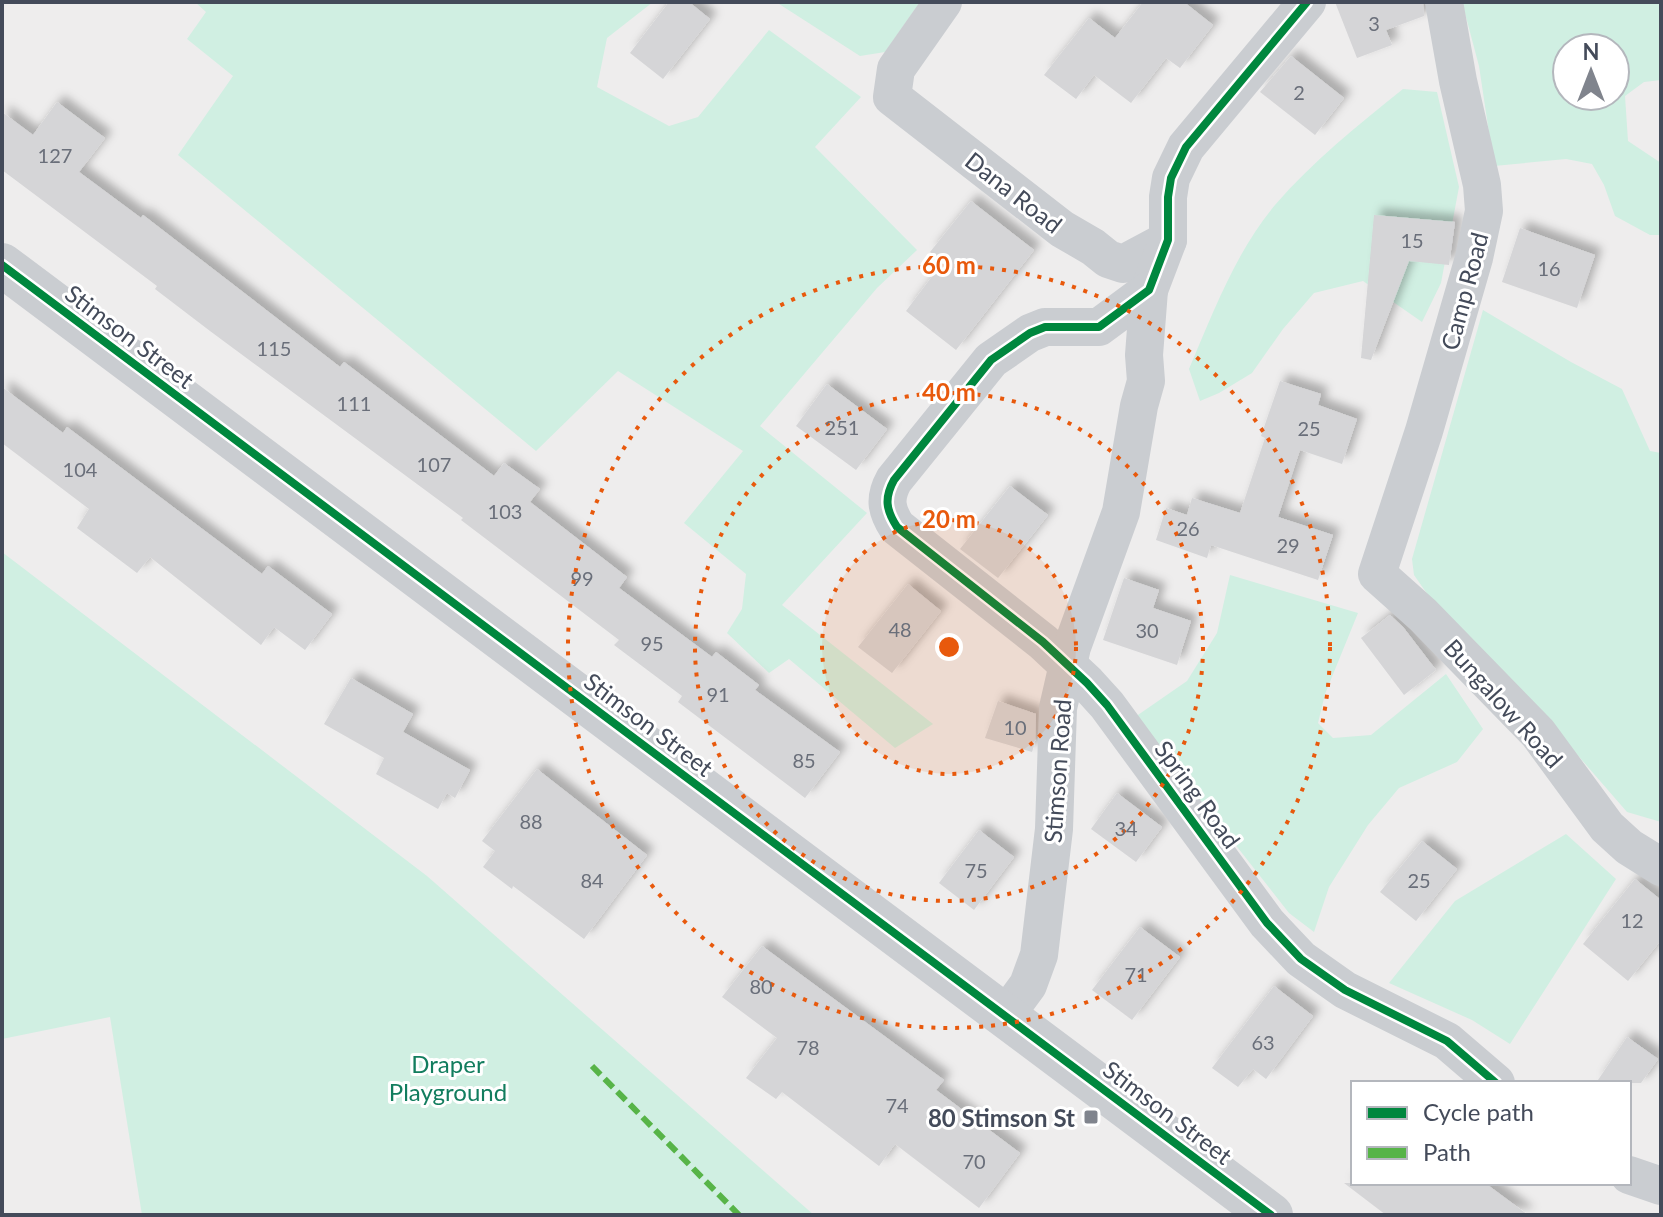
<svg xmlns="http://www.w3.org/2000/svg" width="1663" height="1217" viewBox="0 0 1663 1217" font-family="Lato,sans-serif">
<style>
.green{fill:#d0efe2;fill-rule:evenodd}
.building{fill:#d5d5d7;filter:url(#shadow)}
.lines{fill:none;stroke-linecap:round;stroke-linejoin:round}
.minor{stroke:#cacdd1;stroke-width:38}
.tertiary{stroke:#cacdd1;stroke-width:44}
.quiet{stroke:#57b448;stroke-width:6;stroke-dasharray:12 6;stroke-linecap:butt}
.cycleway-casing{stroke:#fff;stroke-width:13}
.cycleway{stroke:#00873e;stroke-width:8}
.ring{fill:none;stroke:#e8590c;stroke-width:4;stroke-dasharray:4 8}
.poi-dot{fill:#80848d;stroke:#fff;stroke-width:3}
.labels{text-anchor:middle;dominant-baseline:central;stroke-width:6;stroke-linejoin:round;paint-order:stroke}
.number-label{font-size:20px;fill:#6a6f7a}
.street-label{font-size:24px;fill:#444b5a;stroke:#fff}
.park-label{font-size:24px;fill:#127d5e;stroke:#fff}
.poi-label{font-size:24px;font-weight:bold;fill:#444b5a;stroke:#fff;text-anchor:end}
.centre{fill:#e8590c;stroke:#fff;stroke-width:4}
.ring-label{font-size:24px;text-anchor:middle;font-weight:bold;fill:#e8590c;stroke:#fff;stroke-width:6;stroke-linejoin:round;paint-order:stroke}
</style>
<defs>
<filter id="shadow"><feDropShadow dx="7" dy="-7" stdDeviation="4" flood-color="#0004"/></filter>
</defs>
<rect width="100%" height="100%" fill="#eeeded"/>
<g class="green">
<path d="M 195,2 L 653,2 L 607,38 L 597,87 L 669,126 L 698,117 L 769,30 L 861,97 L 815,147 L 917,250 L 877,288 L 760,426 L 867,513 L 782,605 L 933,724 L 895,748 L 789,659 L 769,673 L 727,633 L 742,609 L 746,574 L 684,523 L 743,451 L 618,371 L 536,451 L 178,155 L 233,76 L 187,39 L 206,12 Z"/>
<path d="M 776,2 L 920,2 L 885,52 L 860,56 Z"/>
<path d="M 1462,2 L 1661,2 L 1661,80 L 1644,82 L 1625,96 L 1628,141 L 1661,163 L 1661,235 L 1650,235 L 1615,216 L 1604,185 L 1592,164 L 1566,159 L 1494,166 L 1479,66 ZM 1567,48 L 1615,48 L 1615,96 L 1567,96 Z"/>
<path d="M 1403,89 L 1437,92 L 1459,187 L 1441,283 L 1422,322 L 1363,281 L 1314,293 L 1283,329 L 1252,373 L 1219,393 L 1200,401 L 1189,369 C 1213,313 1235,253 1275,205 C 1313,161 1358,125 1403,89 Z"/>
<path d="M 1483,310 L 1571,362 L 1622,389 L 1650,451 L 1661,453 L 1661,822 L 1627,812 L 1561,736 L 1442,615 L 1414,575 L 1412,559 Z"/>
<path d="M 2,552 L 427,876 L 814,1215 L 142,1215 L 110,1017 L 2,1039 Z"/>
<path d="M 1230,575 L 1358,613 L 1325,694 L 1318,723 L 1333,738 L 1371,735 L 1446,674 L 1483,729 L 1457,762 L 1399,788 L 1368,825 L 1329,887 L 1314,932 L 1289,913 L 1135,717 L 1187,681 L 1217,633 Z"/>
<path d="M 1566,834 L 1616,879 L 1510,1044 L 1472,1020 L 1389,983 L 1455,901 Z"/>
</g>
<g class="building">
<path d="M 669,2 L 689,2 L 710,19 L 663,79 L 630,53 Z"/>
<path d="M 1143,2 L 1184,2 L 1213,25 L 1180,68 L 1166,58 L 1131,103 L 1094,75 L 1076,99 L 1044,75 L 1089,18 L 1115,38 Z"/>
<path d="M 1335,2 L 1423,2 L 1424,16 L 1386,30 L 1392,45 L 1357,58 Z"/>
<path d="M 1291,56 L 1344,98 L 1315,135 L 1260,92 Z"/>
<path d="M 57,102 L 105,138 L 79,172 L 141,218 L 143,215 L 340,367 L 344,362 L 494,476 L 504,463 L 540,489 L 530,502 L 627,577 L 619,588 L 712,657 L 716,652 L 759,685 L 755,690 L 840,752 L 805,798 L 678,702 L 682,696 L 614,645 L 619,640 L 461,520 L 463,518 L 210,331 L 155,289 L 157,286 L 2,170 L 2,112 L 33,135 Z"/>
<path d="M 971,201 L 1034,250 L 956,350 L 906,311 L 943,262 L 930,252 Z"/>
<path d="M 1374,215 L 1455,222 L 1449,265 L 1409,261 L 1371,360 L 1361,358 Z"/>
<path d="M 1520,228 L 1595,255 L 1577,308 L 1502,282 Z"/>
<path d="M 1280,381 L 1321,394 L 1318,405 L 1357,419 L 1342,464 L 1300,450 L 1278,517 L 1333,535 L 1318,580 L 1211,545 L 1207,558 L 1156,540 L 1166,508 L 1187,515 L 1192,498 L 1240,513 L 1265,438 L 1261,436 Z"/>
<path d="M 827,384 L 887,429 L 856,470 L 796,426 Z"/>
<path d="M 2,387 L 63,433 L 67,427 L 262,574 L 268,566 L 332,614 L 305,650 L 274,627 L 261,645 L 150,557 L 137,573 L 77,528 L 89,509 L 2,443 Z"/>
<path d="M 1010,486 L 1048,515 L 998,578 L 960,549 Z"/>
<path d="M 1124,578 L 1159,590 L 1153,608 L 1191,621 L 1177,665 L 1103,640 Z"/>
<path d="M 908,584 L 941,611 L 892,673 L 858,647 Z"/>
<path d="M 1390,615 L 1403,627 L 1436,670 L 1404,695 L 1361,638 Z"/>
<path d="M 351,678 L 413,714 L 403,732 L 470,770 L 455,798 L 447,793 L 438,809 L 376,774 L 384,758 L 324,724 Z"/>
<path d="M 998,701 L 1036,714 L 1035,742 L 1032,752 L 985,738 Z"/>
<path d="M 537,769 L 647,855 L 584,939 L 513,886 L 512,889 L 483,867 L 495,851 L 482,841 Z"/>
<path d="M 1117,793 L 1162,827 L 1136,862 L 1091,829 Z"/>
<path d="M 979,830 L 1014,857 L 974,910 L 939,883 Z"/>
<path d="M 1422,841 L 1457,869 L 1416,921 L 1380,892 Z"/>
<path d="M 1635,879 L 1661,900 L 1661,940 L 1628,981 L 1583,944 Z"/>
<path d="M 1140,927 L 1180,957 L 1132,1020 L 1092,990 Z"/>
<path d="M 762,946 L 944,1080 L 936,1090 L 1020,1153 L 979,1208 L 895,1144 L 879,1166 L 782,1092 L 776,1099 L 746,1078 L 777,1038 L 722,997 Z"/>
<path d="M 1274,986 L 1313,1016 L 1266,1079 L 1253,1069 L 1238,1087 L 1212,1068 Z"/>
<path d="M 1627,1037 L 1658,1059 L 1641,1083 L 1596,1083 Z"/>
<path d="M 1344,1183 L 1485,1183 L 1528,1215 L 1386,1215 Z"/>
</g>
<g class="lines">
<g class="minor">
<path d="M 943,2 L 896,69 L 892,97 L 1062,229 L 1093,247 L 1108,259 L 1123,264 L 1168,240"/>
<path d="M 1307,2 L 1186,147 L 1171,178 L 1168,197 L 1168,240 L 1149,290 L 1099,327 L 1045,327 L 1030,333 L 991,360 L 894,480 C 884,498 886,510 897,527 L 1043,642 L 1087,683 L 1107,705 L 1267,923 L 1301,959 L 1345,990 L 1447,1041 L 1496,1083"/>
<path d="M 1444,2 L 1458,81 L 1482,185 L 1484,211 L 1474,258 L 1424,431 L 1377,574 L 1423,615 L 1538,733 L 1607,827 L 1629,847 L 1661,867"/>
<path d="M 1006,1015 L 1028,985 L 1039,955 L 1054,829 L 1058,708 L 1072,647 L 1121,512 L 1139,406 L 1146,381 L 1144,355 L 1149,290"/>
<path d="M 1629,1175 L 1661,1186"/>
</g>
<path class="tertiary" d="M 2,265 L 1271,1215"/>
<path class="quiet" d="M 592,1066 L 739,1215"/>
<defs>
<g id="cycleway">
<path d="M 1307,2 L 1186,147 L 1171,178 L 1168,197 L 1168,240 L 1149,290 L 1099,327 L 1045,327 L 1030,333 L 991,360 L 894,480 C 884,498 886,510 897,527 L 1043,642 L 1087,683 L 1107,705 L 1267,923 L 1301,959 L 1345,990 L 1447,1041 L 1496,1083"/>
<path d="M 2,265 L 1271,1215"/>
</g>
</defs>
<use href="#cycleway" class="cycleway-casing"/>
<use href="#cycleway" class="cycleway"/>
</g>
<circle cx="949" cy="647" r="127" fill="#e8590c" fill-opacity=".12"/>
<g class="ring">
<circle cx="949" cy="647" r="127"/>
<circle cx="949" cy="647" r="254"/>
<circle cx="949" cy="647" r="381"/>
</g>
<rect class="poi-dot" x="1083" y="1109" width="16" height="16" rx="4"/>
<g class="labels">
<g class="number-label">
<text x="1374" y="23">3</text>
<text x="1299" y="92">2</text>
<text x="55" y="155">127</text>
<text x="1412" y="240">15</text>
<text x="1549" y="268">16</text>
<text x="274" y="348">115</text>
<text x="354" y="403">111</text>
<text x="842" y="427">251</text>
<text x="1309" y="428">25</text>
<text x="434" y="464">107</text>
<text x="80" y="469">104</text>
<text x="505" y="511">103</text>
<text x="1188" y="528">26</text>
<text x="1288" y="545">29</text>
<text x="582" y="578">99</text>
<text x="900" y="629">48</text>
<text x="1147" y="630">30</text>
<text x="652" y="643">95</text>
<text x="718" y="694">91</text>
<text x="1015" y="727">10</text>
<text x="804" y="760">85</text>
<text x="531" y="821">88</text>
<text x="1126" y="828">34</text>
<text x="976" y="870">75</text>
<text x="592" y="880">84</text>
<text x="1419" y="880">25</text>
<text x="1632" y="920">12</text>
<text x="1136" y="974">71</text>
<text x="761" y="986">80</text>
<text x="1263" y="1042">63</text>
<text x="808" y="1047">78</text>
<text x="897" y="1105">74</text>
<text x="974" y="1161">70</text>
</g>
<g class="street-label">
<text transform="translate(1014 192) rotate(38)">Dana Road</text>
<text transform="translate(1464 291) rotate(-75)">Camp Road</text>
<text transform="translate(130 336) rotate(37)">Stimson Street</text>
<text transform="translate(1504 703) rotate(48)">Bungalow Road</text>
<text transform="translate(649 724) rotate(37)">Stimson Street</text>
<text transform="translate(1057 771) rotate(-86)">Stimson Road</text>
<text transform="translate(1198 794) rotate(54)">Spring Road</text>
<text transform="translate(1168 1112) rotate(37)">Stimson Street</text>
</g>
<g class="park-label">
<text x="448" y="1063">Draper<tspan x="448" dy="28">Playground</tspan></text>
</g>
<g class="poi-label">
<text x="1075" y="1117">80 Stimson St</text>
</g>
</g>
<circle cx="949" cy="647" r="12" class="centre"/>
<g class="ring-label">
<text x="949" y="274">60 m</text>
<text x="949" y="401">40 m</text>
<text x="949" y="528">20 m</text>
</g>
<rect width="1663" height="1217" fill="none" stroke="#444b5a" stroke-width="8"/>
<rect x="1351" y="1081" width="280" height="104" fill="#ffffff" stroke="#b4b7bd" stroke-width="2"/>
<rect x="1367" y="1107" width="40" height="12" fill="#00873e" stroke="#b4b7bd" stroke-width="2"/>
<text x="1423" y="1121" font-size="24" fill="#444b5a">Cycle path</text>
<rect x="1367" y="1147" width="40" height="12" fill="#57b448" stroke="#b4b7bd" stroke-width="2"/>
<text x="1423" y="1161" font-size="24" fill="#444b5a">Path</text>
<g transform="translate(1591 72)"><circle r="38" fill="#ffffff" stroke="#b4b7bd" stroke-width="2"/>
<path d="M0-6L14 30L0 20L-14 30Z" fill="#80848d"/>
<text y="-12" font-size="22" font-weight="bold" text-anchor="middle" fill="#444b5a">N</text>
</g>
</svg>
